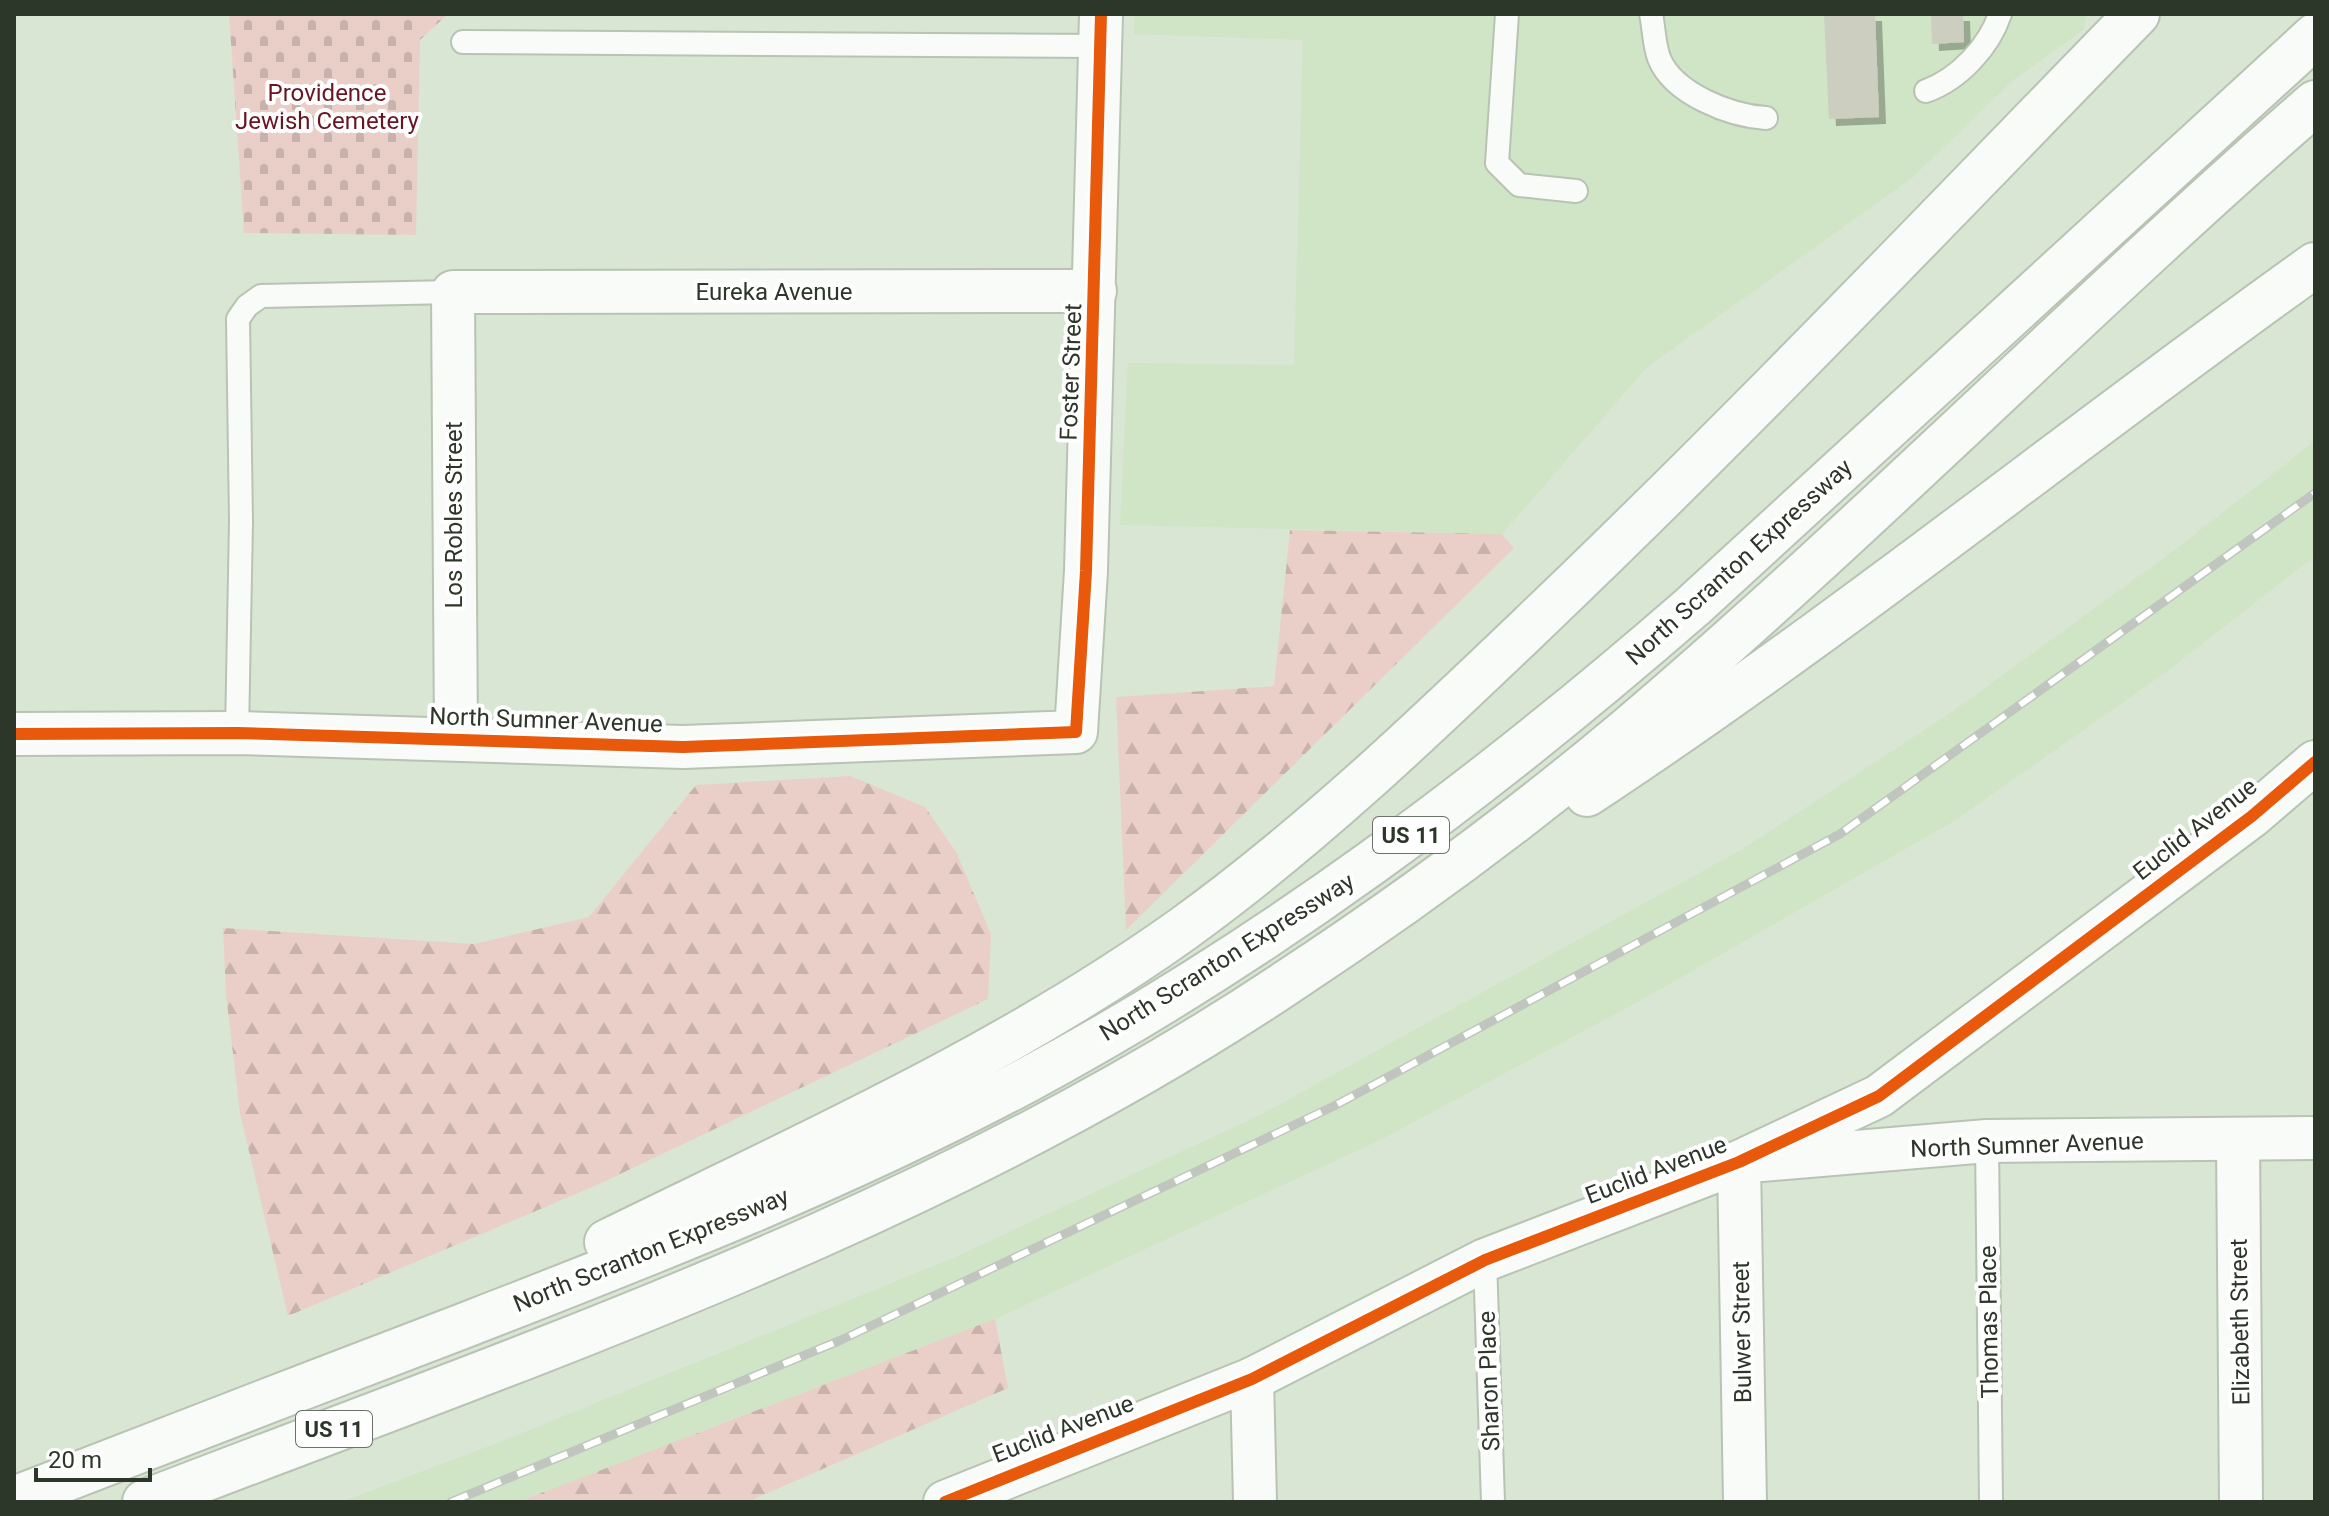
<svg xmlns="http://www.w3.org/2000/svg" width="2329" height="1516" viewBox="0 0 2329 1516" font-family="Roboto,sans-serif">
<style>
.built{fill:#cfe5c6}
.forest{fill:url(#forest-firs)}
.cemetery{fill:url(#cemetery-stones)}
.building{fill:#cccebf;filter:url(#shadow)}
.lines{fill:none;stroke-linecap:round;stroke-linejoin:round}
.service-casing{stroke:#b8c3b4;stroke-width:26}
.minor-casing{stroke:#b8c3b4;stroke-width:46}
.motorway-casing{stroke:#b8c3b4;stroke-width:48}
.service{stroke:#f9fbf8;stroke-width:22}
.minor{stroke:#f9fbf8;stroke-width:42}
.motorway{stroke:#f9fbf8;stroke-width:44}
.rail-casing{stroke:#c1c5bf;stroke-width:9}
.rail{stroke:#fff;stroke-width:6;stroke-dasharray:18;stroke-linecap:butt}
.cycleway-casing{stroke:#fff;stroke-width:17}
.cycleway{stroke:#e8590c;stroke-width:12}
.labels{text-anchor:middle;dominant-baseline:central;stroke-width:8;stroke-linejoin:round;paint-order:stroke}
.shield{fill:#fff;stroke:#6b7269;stroke-width:2}
.shield-label{font-size:22px;font-weight:bold;fill:#2c3629}
.park-label{font-size:24px;fill:#681523;stroke:#fff}
.street-label{font-size:24px;fill:#2c3629;stroke:#fff}
</style>
<defs>
<pattern id="forest-firs" width="22" height="20" patternUnits="userSpaceOnUse" patternTransform="scale(2)"><rect width="22" height="20" fill="#eacfc8"/><path d="M5 1l3.5 6h-7zM16 11l3.5 6h-7z" fill="#c9b2ac"/></pattern>
<pattern id="cemetery-stones" width="16" height="16" patternUnits="userSpaceOnUse" patternTransform="scale(2)"><rect width="16" height="16" fill="#eacfc8"/><path d="M2 7V4a2 2 0 0 1 4 0v3zM10 15v-3a2 2 0 0 1 4 0v3z" fill="#c9b2ac"/></pattern>
<filter id="shadow"><feDropShadow dx="7" dy="7" stdDeviation="0" flood-color="#0004"/></filter>
</defs>
<rect width="100%" height="100%" fill="#d8e6d3"/>
<g class="built">
<path d="M 1135,14 L 2087,14 L 2083,30 L 2012,81 L 1912,178 L 1647,367 L 1502,534 L 1120,525 L 1128,363 L 1294,365 L 1303,40 L 1134,34 Z"/>
<path d="M 2315,441 L 2315,556 L 2166,672 L 1954,821 L 1645,998 L 1384,1138 L 995,1319 L 518,1502 L 341,1502 L 495,1444 L 951,1259 L 1262,1114 L 1741,850 L 1952,712 L 2172,552 Z"/>
</g>
<g class="forest">
<path d="M 1290,530 L 1502,534 L 1514,548 L 1126,930 L 1116,697 L 1274,686 Z"/>
<path d="M 850,776 L 925,807 L 956,852 L 991,934 L 988,999 L 597,1185 L 288,1316 L 240,1113 L 226,994 L 223,928 L 474,944 L 589,917 L 696,785 Z"/>
<path d="M 995,1319 L 1008,1388 L 747,1502 L 518,1502 Z"/>
</g>
<path class="cemetery" d="M 229,14 L 448,14 L 420,40 L 416,235 L 244,233 Z"/>
<g class="building">
<path d="M 1824,14 L 1875,14 L 1879,117 L 1829,119 Z"/>
<path d="M 1931,14 L 1963,14 L 1964,42 L 1932,44 Z"/>
</g>
<g class="lines">
<defs>
<g id="service">
<path d="M 1507,14 L 1497,163 L 1519,185 L 1576,191"/>
<path d="M 1651,14 C 1654,28 1654,45 1659,58 C 1673,94 1731,116 1766,118"/>
<path d="M 463,42 L 1100,46"/>
<path d="M 1926,91 C 1959,79 1989,47 2000,14"/>
<path d="M 237,733 L 241,521 L 238,319 L 247,306 L 261,296 L 453,292"/>
<path d="M 1987,1141 L 1991,1502"/>
<path d="M 1485,1260 L 1493,1502"/>
</g>
<g id="minor">
<path d="M 14,734 L 237,733 L 683,747 L 1076,732 L 1086,571 L 1101,14"/>
<path d="M 456,737 L 453,292 L 1095,291"/>
<path d="M 2238,1141 L 2241,1502"/>
<path d="M 1252,1379 L 1255,1502"/>
<path d="M 945,1502 L 1252,1379 L 1485,1260 L 1739,1162 L 1879,1096 L 2252,816 L 2315,762"/>
<path d="M 1745,1502 L 1739,1162 L 1987,1141 L 2315,1138"/>
</g>
<g id="motorway">
<path d="M 1587,794 C 1837,629 2071,439 2315,265"/>
<path d="M 607,1242 C 803,1146 1005,1056 1183,929 C 1313,835 1427,725 1542,615 C 1746,420 1940,216 2137,14"/>
<path d="M 14,1499 C 164,1441 313,1383 463,1326 C 654,1252 845,1177 1027,1080 C 1268,950 1485,787 1692,607 L 2315,36"/>
<path d="M 145,1502 C 536,1351 939,1216 1289,981 C 1406,904 1519,821 1626,731 C 1863,530 2081,307 2315,103"/>
</g>
</defs>
<use href="#service" class="service-casing"/>
<use href="#minor" class="minor-casing"/>
<use href="#motorway" class="motorway-casing"/>
<use href="#service" class="service"/>
<use href="#minor" class="minor"/>
<use href="#motorway" class="motorway"/>
<defs>
<path id="rail" d="M 451,1502 L 841,1340 L 1334,1106 L 1840,834 L 2315,493"/>
</defs>
<use href="#rail" class="rail-casing"/>
<use href="#rail" class="rail"/>
<defs>
<g id="cycleway">
<path d="M 14,734 L 237,733 L 683,747 L 1076,732 L 1086,571 L 1101,14"/>
<path d="M 945,1502 L 1252,1379 L 1485,1260 L 1739,1162 L 1879,1096 L 2252,816 L 2315,762"/>
</g>
</defs>
<use href="#cycleway" class="cycleway-casing"/>
<use href="#cycleway" class="cycleway"/>
</g>
<g class="labels">
<g class="shield">
<rect x="1373" y="817" width="76" height="36" rx="6"/>
<rect x="296" y="1411" width="76" height="36" rx="6"/>
</g>
<g class="shield-label">
<text x="1411" y="835">US 11</text>
<text x="334" y="1429">US 11</text>
</g>
<g class="park-label">
<text x="327" y="93">Providence<tspan x="327" dy="28">Jewish Cemetery</tspan></text>
</g>
<g class="street-label">
<text x="774" y="292">Eureka Avenue</text>
<text transform="translate(1071 372) rotate(-88)">Foster Street</text>
<text transform="translate(454 515) rotate(-90)">Los Robles Street</text>
<text transform="translate(1739 562) rotate(-42)">North Scranton Expressway</text>
<text transform="translate(546 720) rotate(2)">North Sumner Avenue</text>
<text transform="translate(2195 829) rotate(-38)">Euclid Avenue</text>
<text transform="translate(1227 957) rotate(-32)">North Scranton Expressway</text>
<text transform="translate(2027 1145) rotate(-2)">North Sumner Avenue</text>
<text transform="translate(1656 1170) rotate(-21)">Euclid Avenue</text>
<text transform="translate(651 1250) rotate(-22)">North Scranton Expressway</text>
<text transform="translate(1989 1322) rotate(-91)">Thomas Place</text>
<text transform="translate(2240 1322) rotate(-91)">Elizabeth Street</text>
<text transform="translate(1742 1332) rotate(-91)">Bulwer Street</text>
<text transform="translate(1489 1381) rotate(-92)">Sharon Place</text>
<text transform="translate(1063 1429) rotate(-21)">Euclid Avenue</text>
</g>
</g>
<rect width="2329" height="1516" fill="none" stroke="#2c3629" stroke-width="32"/>
<path d="M36 1468v12h114v-12" fill="none" stroke="#2c3629" stroke-width="4"/>
<text x="48" y="1468" font-size="24" fill="#2c3629" stroke="#ffffff" stroke-width="6" paint-order="stroke">20 m</text>
</svg>
